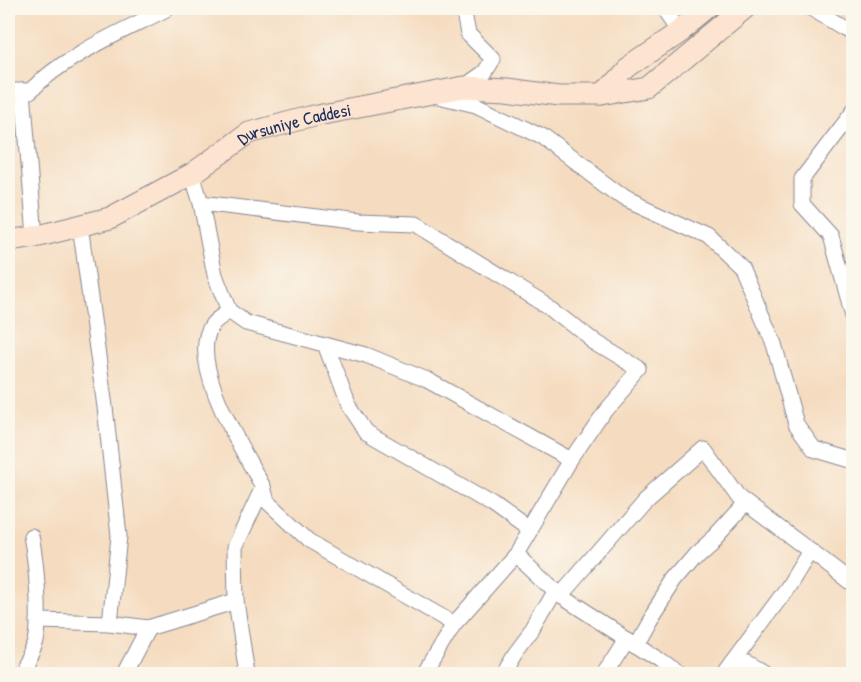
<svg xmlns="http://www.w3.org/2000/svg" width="861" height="682" viewBox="0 0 861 682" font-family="'Patrick Hand',sans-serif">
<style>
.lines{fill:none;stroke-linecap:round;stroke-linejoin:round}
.street-casing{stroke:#88868f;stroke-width:17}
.secondary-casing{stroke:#88868f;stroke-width:23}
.street{stroke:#fff;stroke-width:15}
.secondary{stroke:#fde4d0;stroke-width:21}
.labels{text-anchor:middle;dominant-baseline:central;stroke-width:4.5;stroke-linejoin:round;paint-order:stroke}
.street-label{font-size:18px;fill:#1b2f5e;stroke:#fbf7ec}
</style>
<rect width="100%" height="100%" fill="#fbf7ec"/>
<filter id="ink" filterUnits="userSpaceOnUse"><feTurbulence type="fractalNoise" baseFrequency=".0167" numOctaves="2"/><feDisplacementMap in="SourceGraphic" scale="12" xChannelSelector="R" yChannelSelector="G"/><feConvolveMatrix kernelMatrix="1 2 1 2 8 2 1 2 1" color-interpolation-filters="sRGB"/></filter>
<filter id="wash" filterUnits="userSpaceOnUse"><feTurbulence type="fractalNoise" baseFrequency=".008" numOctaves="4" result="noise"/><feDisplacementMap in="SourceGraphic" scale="24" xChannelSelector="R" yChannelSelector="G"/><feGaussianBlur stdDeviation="1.35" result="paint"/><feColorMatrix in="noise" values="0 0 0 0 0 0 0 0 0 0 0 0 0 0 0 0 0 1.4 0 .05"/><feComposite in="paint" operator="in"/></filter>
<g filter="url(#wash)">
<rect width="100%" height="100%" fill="#f5dcc0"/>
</g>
<g filter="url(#ink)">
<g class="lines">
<defs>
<g id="street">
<path d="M 463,8 L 468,34 L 493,59 L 485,72 L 464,87"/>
<path d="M 665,8 L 681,31"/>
<path d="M 811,8 L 854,34"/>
<path d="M 8,91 L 30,91 C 67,54 120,33 166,9"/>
<path d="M 23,91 L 35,237"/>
<path d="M 434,95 L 476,105 L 542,137 L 623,198 L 709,237 L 741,267 L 774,344 L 796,424 L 814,449 L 854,461"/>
<path d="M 854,111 L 802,179 L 802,204 L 831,236 L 854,319"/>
<path d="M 192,174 L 201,203 L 215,275 L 229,311 L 246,323 L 366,355 L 427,380 L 572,460"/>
<path d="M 201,203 L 358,222 L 416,224 L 550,307 L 593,341 L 641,370 L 606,410 L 572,460 L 516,554 L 454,624 L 424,674"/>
<path d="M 80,225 L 105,407 L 119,536 L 110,623"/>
<path d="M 229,311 C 224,315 215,320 212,325 C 186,362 245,453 263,487 L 267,501 L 309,540 L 454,624"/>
<path d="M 325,344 L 348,405 L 366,432 L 493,505 L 529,531"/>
<path d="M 810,551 L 854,585"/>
<path d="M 516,554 L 561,596 L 659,659 L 679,674"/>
<path d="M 561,596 L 645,499 L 703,448 L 739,498 L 810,551 L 788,587 L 732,663"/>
<path d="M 38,621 L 110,623 L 148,628 L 236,601"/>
<path d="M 635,644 L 649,619 L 675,579 L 698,552 L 715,537 L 745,504"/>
<path d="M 19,674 C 24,665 31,655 35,645 C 42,624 36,559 31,536"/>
<path d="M 124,674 L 148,628"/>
<path d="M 247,674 L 236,601 L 235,547 L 263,487"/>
<path d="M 503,674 L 515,654 L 533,630 L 556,590"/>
<path d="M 604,674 L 627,638"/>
<path d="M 724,674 L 732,663 L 747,664 L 764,674"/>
</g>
<g id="secondary">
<path d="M 602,96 L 628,67 L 681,31 L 709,8"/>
<path id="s1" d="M 8,241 L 35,237 L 110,218 L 192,174 L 249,133 L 317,115 L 464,87 L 507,89 L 558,96 L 602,96 L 649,88 L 745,8"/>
</g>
</defs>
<use href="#street" class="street-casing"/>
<use href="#secondary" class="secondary-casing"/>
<use href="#street" class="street"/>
<use href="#secondary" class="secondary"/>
</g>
</g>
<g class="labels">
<g class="street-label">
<text stroke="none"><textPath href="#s1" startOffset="314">Dursuniye Caddesi</textPath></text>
</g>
</g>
<rect width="861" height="682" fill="none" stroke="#fbf7ec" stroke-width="30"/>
</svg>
